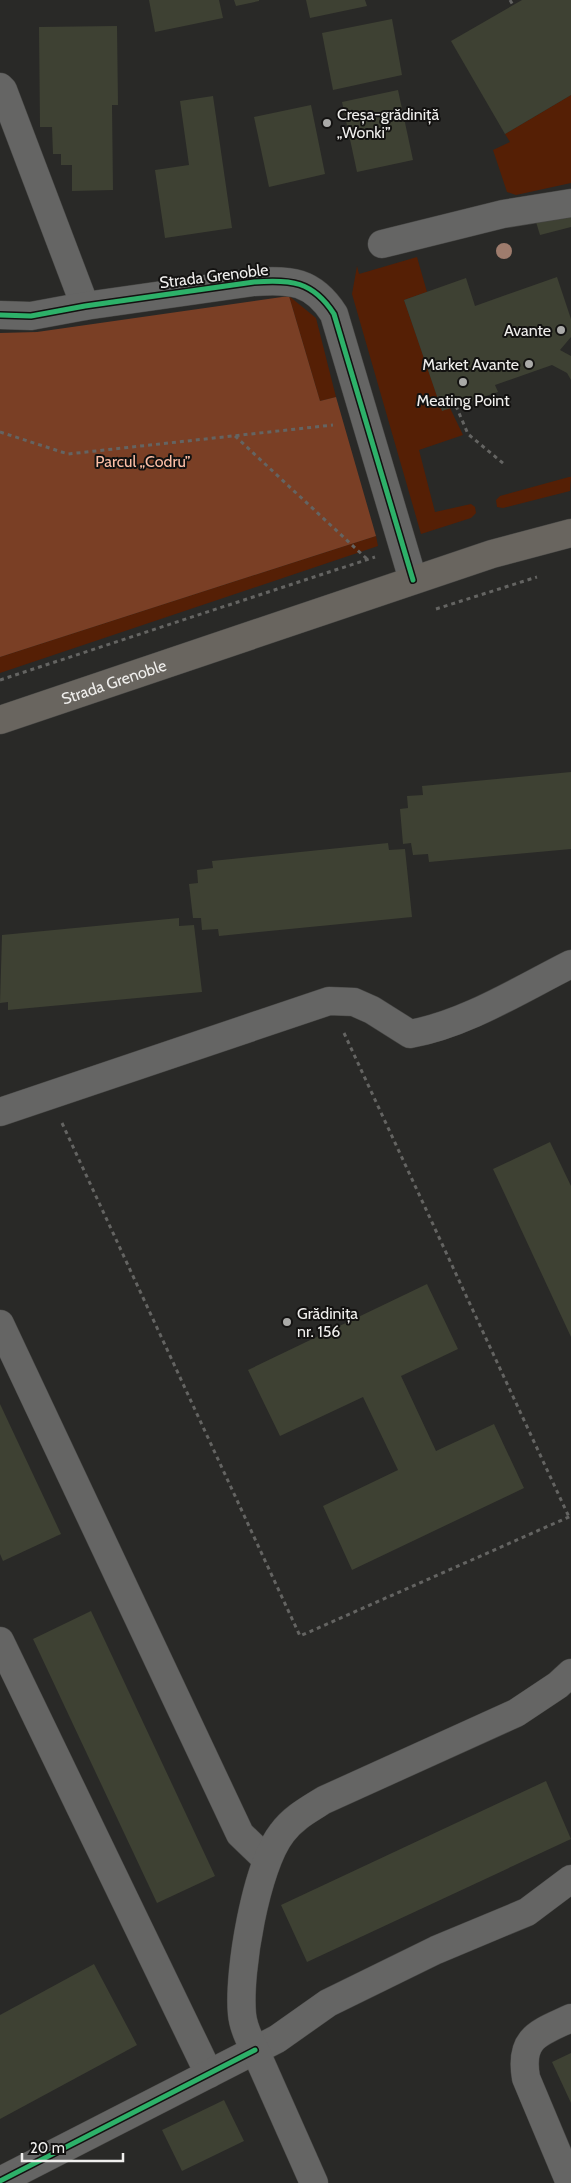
<svg xmlns="http://www.w3.org/2000/svg" width="571" height="2183" viewBox="0 0 571 2183" font-family="Cabin,sans-serif">
<style>
.green{fill:#551f05}
.forest{fill:#7a3f25}
.building{fill:#3e4133}
.lines{fill:none;stroke-linecap:round;stroke-linejoin:round}
.minor-casing{stroke:#464644;stroke-width:29}
.major-casing{stroke:#464644;stroke-width:29}
.path{stroke:#646462;stroke-width:3;stroke-dasharray:4 4;stroke-linecap:butt}
.minor{stroke:#656564;stroke-width:28}
.major{stroke:#69655f;stroke-width:28}
.cycleway-casing{stroke:#131211;stroke-width:8}
.cycleway{stroke:#2db169;stroke-width:5}
.tree{fill:#9e7c6d}
.poi-dot{fill:#aaaaa8;stroke:#131211;stroke-width:2}
.labels{text-anchor:middle;dominant-baseline:central;stroke-width:4;stroke-linejoin:round;paint-order:stroke}
.poi-label{font-size:16px;fill:#f0efed;stroke:#131211;text-anchor:start}
.street-label{font-size:16px;fill:#f0efed;stroke:#131211}
.park-label{font-size:16px;fill:#fdbfa6;stroke:#131211}
</style>
<rect width="100%" height="100%" fill="#292927"/>
<g class="green">
<path d="M 571,95 L 571,183 L 516,195 L 507,192 L 493,150 L 510,142 L 505,134 Z"/>
<path d="M 417,257 L 427,292 L 404,300 L 442,410 L 450,408 L 463,435 L 419,450 L 435,512 L 471,504 L 475,507 L 476,513 L 471,518 L 421,534 L 352,294 L 357,266 L 359,274 Z"/>
<path d="M 289,296 L 316,318 L 336,397 L 320,401 Z"/>
<path d="M 569,477 L 571,477 L 570,491 L 503,508 L 497,507 L 496,500 L 500,496 Z"/>
<path d="M 376,536 L 378,546 L 0,673 L 0,657 Z"/>
</g>
<path class="forest" d="M 289,296 L 320,401 L 336,397 L 376,536 L 0,657 L 0,333 L 37,332 Z"/>
<g class="building">
<path d="M 149,0 L 219,0 L 223,18 L 155,32 Z"/>
<path d="M 234,0 L 259,0 L 259,1 L 236,6 Z"/>
<path d="M 306,0 L 365,0 L 367,6 L 310,18 Z"/>
<path d="M 522,0 L 571,0 L 571,95 L 505,134 L 451,41 Z"/>
<path d="M 392,19 L 402,75 L 333,90 L 322,33 Z"/>
<path d="M 117,26 L 118,105 L 112,105 L 113,190 L 72,191 L 72,165 L 61,165 L 61,154 L 53,154 L 52,127 L 40,127 L 39,27 Z"/>
<path d="M 398,90 L 413,160 L 357,172 L 342,102 Z"/>
<path d="M 213,96 L 232,228 L 165,238 L 155,170 L 189,165 L 180,101 Z"/>
<path d="M 311,105 L 325,174 L 269,187 L 254,117 Z"/>
<path d="M 571,213 L 571,227 L 540,235 L 536,222 Z"/>
<path d="M 557,277 L 571,319 L 571,337 L 560,350 L 571,356 L 571,380 L 567,373 L 552,365 L 495,385 L 498,392 L 442,411 L 404,300 L 466,278 L 475,306 Z"/>
<path d="M 571,772 L 571,849 L 429,862 L 428,854 L 413,855 L 411,843 L 403,844 L 400,809 L 408,808 L 407,796 L 423,795 L 422,786 Z"/>
<path d="M 388,843 L 389,850 L 405,849 L 412,917 L 219,936 L 218,929 L 202,930 L 201,918 L 193,918 L 189,884 L 198,883 L 197,870 L 213,868 L 212,861 Z"/>
<path d="M 179,918 L 179,926 L 194,925 L 202,992 L 8,1010 L 8,1002 L 0,1003 L 2,935 Z"/>
<path d="M 550,1142 L 571,1186 L 571,1337 L 493,1169 Z"/>
<path d="M 427,1284 L 458,1349 L 401,1376 L 436,1451 L 494,1424 L 524,1488 L 352,1570 L 323,1506 L 398,1470 L 363,1397 L 280,1436 L 248,1370 Z"/>
<path d="M 0,1404 L 61,1534 L 3,1561 L 0,1554 Z"/>
<path d="M 91,1611 L 215,1876 L 157,1903 L 33,1639 Z"/>
<path d="M 546,1781 L 571,1839 L 307,1962 L 281,1905 Z"/>
<path d="M 94,1964 L 137,2045 L 0,2119 L 0,2015 Z"/>
<path d="M 571,2053 L 571,2103 L 552,2062 Z"/>
<path d="M 224,2100 L 244,2141 L 182,2171 L 162,2130 Z"/>
</g>
<g class="lines">
<defs>
<g id="minor">
<path d="M 0,87 L 3,90 L 85,306"/>
<path d="M 382,244 L 503,214 L 571,203"/>
<path d="M 0,315 L 31,316 L 85,306 L 254,282 C 290,279 313,281 334,314 L 413,580"/>
<path d="M 0,1112 L 329,1001 L 354,1002 L 372,1010 L 410,1034 C 466,1024 521,989 571,964"/>
<path d="M 0,1324 L 240,1834 L 267,1860"/>
<path d="M 0,1641 L 209,2074"/>
<path d="M 0,2181 L 277,2039 L 328,2003 L 436,1950 L 527,1912 L 571,1879"/>
<path d="M 314,2183 L 255,2050 C 249,2039 243,2027 242,2014 C 238,1972 256,1866 282,1833 C 293,1818 308,1810 324,1800 L 516,1713 L 558,1685 L 571,1673"/>
<path d="M 570,2183 L 526,2078 C 519,2037 539,2033 571,2018"/>
</g>
<g id="major">
<path id="s1" d="M 0,720 L 492,554 L 571,533"/>
</g>
</defs>
<use href="#minor" class="minor-casing"/>
<use href="#major" class="major-casing"/>
<g class="path">
<path d="M 510,0 L 513,5"/>
<path d="M 456,406 L 468,434 L 504,464"/>
<path d="M 0,432 L 68,454 L 333,425"/>
<path d="M 235,436 L 367,559"/>
<path d="M 436,609 L 537,577"/>
<path d="M 0,680 L 375,557"/>
<path d="M 344,1033 L 569,1517"/>
<path d="M 62,1123 L 300,1636 L 571,1516"/>
</g>
<use href="#minor" class="minor"/>
<use href="#major" class="major"/>
<defs>
<g id="cycleway">
<path d="M 0,315 L 31,316 L 85,306 L 254,282 C 290,279 313,281 334,314 L 413,580"/>
<path d="M 0,2181 L 255,2050"/>
</g>
</defs>
<use href="#cycleway" class="cycleway-casing"/>
<use href="#cycleway" class="cycleway"/>
</g>
<circle class="tree" cx="504" cy="251" r="8"/>
<g class="poi-dot">
<circle cx="327" cy="123" r="5"/>
<circle cx="561" cy="330" r="5"/>
<circle cx="529" cy="364" r="5"/>
<circle cx="463" cy="382" r="5"/>
<circle cx="287" cy="1322" r="5"/>
</g>
<g class="labels">
<g class="poi-label">
<text x="337" y="114">Creșa-grădiniță<tspan x="337" dy="18">„Wonki”</tspan></text>
<text x="551" y="330" text-anchor="end">Avante</text>
<text x="519" y="364" text-anchor="end">Market Avante</text>
<text x="463" y="400" text-anchor="middle">Meating Point</text>
<text x="297" y="1313">Grădinița<tspan x="297" dy="18">nr. 156</tspan></text>
</g>
<g class="street-label">
<text transform="translate(214 276) rotate(-7)">Strada Grenoble</text>
<text stroke="none"><textPath href="#s1" startOffset="120">Strada Grenoble</textPath></text>
</g>
<g class="park-label">
<text x="143" y="461">Parcul „Codru”</text>
</g>
</g>
<path d="M22 2153v8h101v-8" fill="none" stroke="#f0efed" stroke-width="2.5"/>
<text x="30" y="2153" font-size="15" fill="#f0efed" stroke="#131211" stroke-width="4" paint-order="stroke">20 m</text>
</svg>
